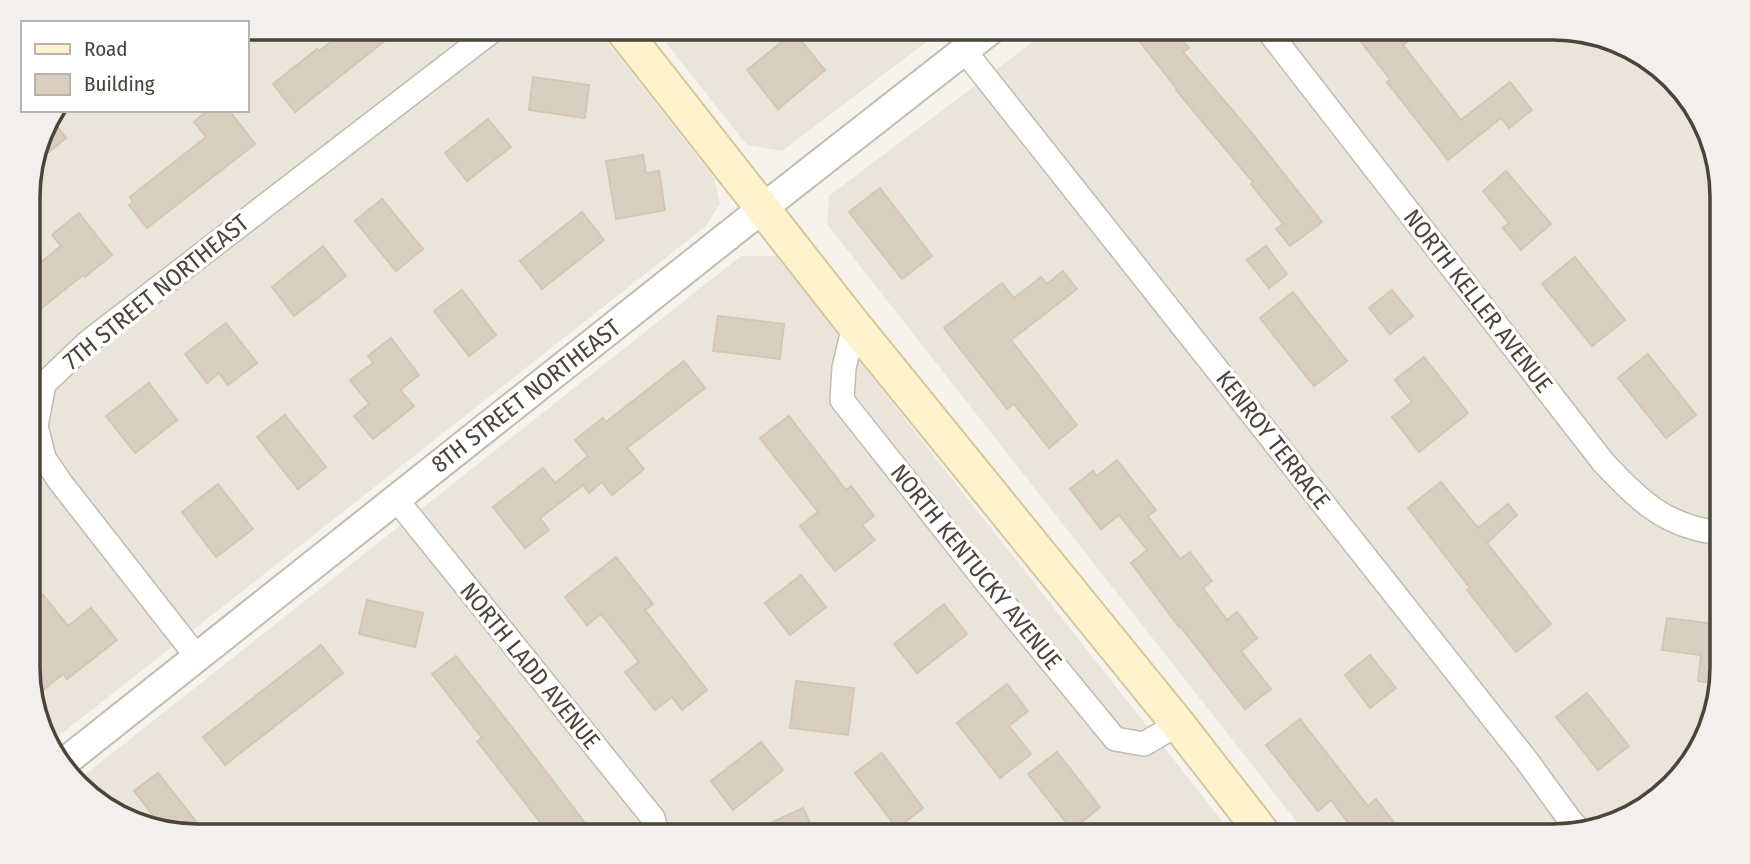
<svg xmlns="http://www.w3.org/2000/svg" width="1750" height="864" viewBox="0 0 1750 864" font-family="'Fira Sans Condensed',sans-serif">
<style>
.residential{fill:#eae5da}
.building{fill:#d8cfc1;stroke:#d3c7b4;stroke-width:2}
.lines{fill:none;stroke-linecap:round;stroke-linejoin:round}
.minor-casing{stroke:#c2bbae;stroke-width:26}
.tertiary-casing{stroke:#c2bbae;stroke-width:32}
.secondary-casing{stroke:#d6c79b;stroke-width:37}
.minor{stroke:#fff;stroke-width:23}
.tertiary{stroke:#fff;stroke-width:28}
.secondary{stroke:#fff3cd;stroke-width:33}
.labels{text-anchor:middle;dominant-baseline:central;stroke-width:7;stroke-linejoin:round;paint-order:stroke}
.street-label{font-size:24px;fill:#4b4439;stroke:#fff}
.rim{fill:none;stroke:#4b4439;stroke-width:3.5}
</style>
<rect width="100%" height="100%" fill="#f6f3ec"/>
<g class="residential">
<path d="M 247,28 L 596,28 L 714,178 L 720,204 L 706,226 L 51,742 L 30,690 L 28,186 L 45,123 L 55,110 L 247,110 Z"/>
<path d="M 654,28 L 945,28 L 782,151 L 747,145 Z"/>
<path d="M 1051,28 L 1553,28 L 1627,45 L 1687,94 L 1721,175 L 1722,667 L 1705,741 L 1647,807 L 1564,836 L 1308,836 L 827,224 L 829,196 Z"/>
<path d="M 741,256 L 776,256 L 1234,836 L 197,836 L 123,819 L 77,781 Z"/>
</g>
<g class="building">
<path d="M 349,28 L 401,28 L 295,112 L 273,84 L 317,49 L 319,51 Z"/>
<path d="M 1129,28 L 1173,28 L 1189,48 L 1183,52 L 1255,137 L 1322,222 L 1290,246 L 1276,229 L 1283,224 L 1251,184 L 1253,182 L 1176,90 L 1177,89 Z"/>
<path d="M 1350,28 L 1425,28 L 1403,45 L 1461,120 L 1510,82 L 1532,110 L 1509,128 L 1501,118 L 1448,160 L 1387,82 L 1390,79 Z"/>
<path d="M 794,32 L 825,70 L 778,109 L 747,70 Z"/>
<path d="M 533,77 L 589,85 L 585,118 L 529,110 Z"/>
<path d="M 208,110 L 229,110 L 255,144 L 147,228 L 129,205 L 133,203 L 130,197 L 206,137 L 194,122 Z"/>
<path d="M 50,116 L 66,138 L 35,163 L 45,123 Z"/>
<path d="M 488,119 L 511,147 L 467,181 L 445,153 Z"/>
<path d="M 643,155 L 646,173 L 659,171 L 665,210 L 616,219 L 606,161 Z"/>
<path d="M 1506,171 L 1551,224 L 1521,250 L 1503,228 L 1509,223 L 1483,191 Z"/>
<path d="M 880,188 L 932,256 L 902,279 L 849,212 Z"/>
<path d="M 382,199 L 423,249 L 396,271 L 355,221 Z"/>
<path d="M 582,212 L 604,240 L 542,289 L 520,261 Z"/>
<path d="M 79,213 L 112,255 L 85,277 L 83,275 L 29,318 L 29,272 L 61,246 L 52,235 Z"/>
<path d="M 323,246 L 346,276 L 294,316 L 272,287 Z"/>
<path d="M 1266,246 L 1287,274 L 1269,288 L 1247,260 Z"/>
<path d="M 1575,257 L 1625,320 L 1592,346 L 1542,284 Z"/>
<path d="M 1063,271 L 1077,289 L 1011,340 L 1077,425 L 1049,448 L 1014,404 L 1007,409 L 944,328 L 1002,283 L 1014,298 L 1041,277 L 1047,284 Z"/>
<path d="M 462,290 L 496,335 L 469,356 L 434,311 Z"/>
<path d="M 1392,290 L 1413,316 L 1390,334 L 1369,308 Z"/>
<path d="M 1293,292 L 1347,361 L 1314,386 L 1260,318 Z"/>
<path d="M 718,316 L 784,324 L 780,359 L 713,351 Z"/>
<path d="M 226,323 L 257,363 L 228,385 L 219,373 L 207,383 L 185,354 Z"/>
<path d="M 391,338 L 419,375 L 400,390 L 414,406 L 373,439 L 354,416 L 369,404 L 350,380 L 373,363 L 368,356 Z"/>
<path d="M 1648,354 L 1696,415 L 1666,438 L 1618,378 Z"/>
<path d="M 1424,357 L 1468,413 L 1419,452 L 1392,417 L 1412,402 L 1395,380 Z"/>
<path d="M 684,361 L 705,388 L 627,448 L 644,469 L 612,495 L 602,482 L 589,493 L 583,485 L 540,518 L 549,530 L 525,548 L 493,507 L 543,468 L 555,483 L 588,456 L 575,440 L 603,418 L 606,422 Z"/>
<path d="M 149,383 L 177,420 L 135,453 L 106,416 Z"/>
<path d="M 285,415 L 326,467 L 298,489 L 257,437 Z"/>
<path d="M 789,416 L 846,490 L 851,486 L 874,516 L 862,525 L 875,540 L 835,571 L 800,526 L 818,512 L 760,438 Z"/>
<path d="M 1117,460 L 1156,510 L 1148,516 L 1180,559 L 1190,552 L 1212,581 L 1203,588 L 1227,620 L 1237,612 L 1257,638 L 1241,651 L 1271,689 L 1245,709 L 1180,626 L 1179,627 L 1131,563 L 1147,550 L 1119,515 L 1101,529 L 1070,489 L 1093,471 L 1097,476 Z"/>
<path d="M 1441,482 L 1478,528 L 1508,504 L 1517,515 L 1487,543 L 1551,624 L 1516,652 L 1467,590 L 1470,588 L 1408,508 Z"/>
<path d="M 218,484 L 253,529 L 216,557 L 182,512 Z"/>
<path d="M 616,557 L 653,604 L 645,610 L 707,690 L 682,710 L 672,697 L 655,710 L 625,672 L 639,662 L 601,614 L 587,625 L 565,597 Z"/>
<path d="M 801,575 L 826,607 L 790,635 L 765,603 Z"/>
<path d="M 43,595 L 68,626 L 91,608 L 117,640 L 67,679 L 63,674 L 33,698 L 30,690 L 29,606 Z"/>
<path d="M 367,600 L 423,613 L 415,647 L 359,634 Z"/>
<path d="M 944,604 L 967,634 L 917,673 L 894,644 Z"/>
<path d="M 1667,618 L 1722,625 L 1722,667 L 1718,684 L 1698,681 L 1701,655 L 1662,650 Z"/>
<path d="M 321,645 L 343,673 L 225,765 L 203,737 Z"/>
<path d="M 1370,655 L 1396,688 L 1370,708 L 1345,675 Z"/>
<path d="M 456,656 L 515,731 L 595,836 L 551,836 L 477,741 L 482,738 L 432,674 Z"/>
<path d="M 796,681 L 854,688 L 848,735 L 790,728 Z"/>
<path d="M 1007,684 L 1028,711 L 1009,726 L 1031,754 L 1000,778 L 957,723 Z"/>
<path d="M 1587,693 L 1629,746 L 1598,770 L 1556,717 Z"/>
<path d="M 1300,719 L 1368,806 L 1376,799 L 1404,836 L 1358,836 L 1331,800 L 1318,811 L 1266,745 Z"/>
<path d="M 761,742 L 783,770 L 733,810 L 711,781 Z"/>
<path d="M 1057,752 L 1100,807 L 1072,830 L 1028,774 Z"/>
<path d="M 882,753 L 923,808 L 897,828 L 855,773 Z"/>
<path d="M 158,773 L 199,825 L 187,834 L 163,828 L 134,791 Z"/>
<path d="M 803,808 L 816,836 L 742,836 Z"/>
</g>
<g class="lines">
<defs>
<g id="minor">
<path d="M 1266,28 L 1603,462 C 1639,501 1667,528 1722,533"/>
<path d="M 964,50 L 1527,761 L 1570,820 L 1579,830"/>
<path d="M 854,325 L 844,368 L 842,400 L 987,583 L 1115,739 L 1144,744 L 1178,724"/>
<path d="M 396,499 L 653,818 L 658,836"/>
<path d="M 197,657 L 61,483 L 44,458 L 36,426 L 44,384 L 88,342 L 496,28"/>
</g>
<path id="tertiary" d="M 61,765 L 763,208 L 993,28"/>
<path id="secondary" d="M 621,28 L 854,325 L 1178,724 L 1265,836"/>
</defs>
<use href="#minor" class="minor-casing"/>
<use href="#tertiary" class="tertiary-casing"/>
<use href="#secondary" class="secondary-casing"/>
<use href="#minor" class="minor"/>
<use href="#tertiary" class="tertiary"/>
<use href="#secondary" class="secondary"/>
</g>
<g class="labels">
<g class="street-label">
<text transform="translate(156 292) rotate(-39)">7TH STREET NORTHEAST</text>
<text transform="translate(1478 301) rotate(52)">NORTH KELLER AVENUE</text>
<text transform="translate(526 396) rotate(-38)">8TH STREET NORTHEAST</text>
<text transform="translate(1273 440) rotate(52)">KENROY TERRACE</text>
<text transform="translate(976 567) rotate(51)">NORTH KENTUCKY AVENUE</text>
<text transform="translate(530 666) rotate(51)">NORTH LADD AVENUE</text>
</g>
</g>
<path d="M0 0H1750V864H0ZM197 40H1553A157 157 0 0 1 1710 197V667A157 157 0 0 1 1553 824H197A157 157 0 0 1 40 667V197A157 157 0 0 1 197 40Z" fill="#f1f0ef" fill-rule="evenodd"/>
<path class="rim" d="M197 40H1553A157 157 0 0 1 1710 197V667A157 157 0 0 1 1553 824H197A157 157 0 0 1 40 667V197A157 157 0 0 1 197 40Z"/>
<rect x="21" y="21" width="228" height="91" fill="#ffffff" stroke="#b7b4b0" stroke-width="2"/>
<rect x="35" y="44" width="35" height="10" fill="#fff3cd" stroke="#b7b4b0" stroke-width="2"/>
<text x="84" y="56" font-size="21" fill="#4b4439">Road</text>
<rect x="35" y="74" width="35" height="21" fill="#d8cfc1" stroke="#b7b4b0" stroke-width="2"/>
<text x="84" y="91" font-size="21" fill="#4b4439">Building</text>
</svg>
